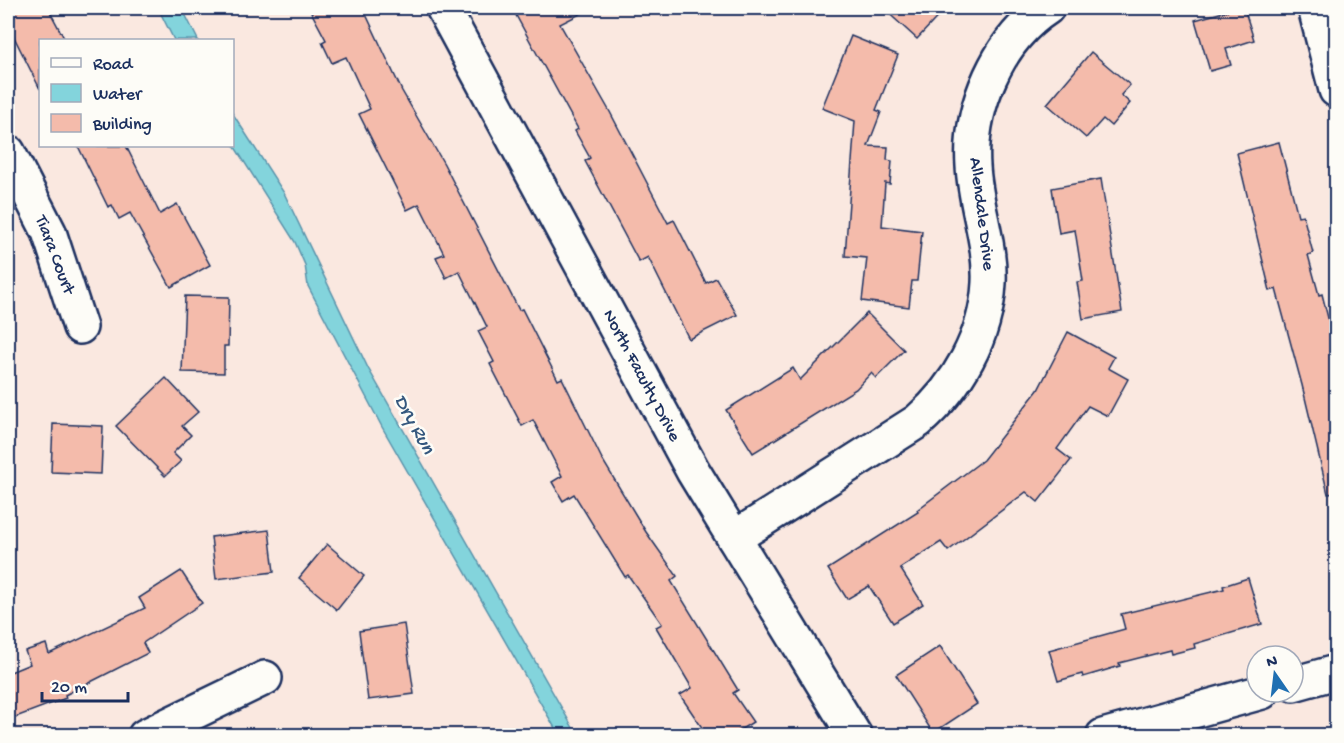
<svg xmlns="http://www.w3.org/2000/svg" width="1344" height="743" viewBox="0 0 1344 743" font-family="'Gochi Hand',sans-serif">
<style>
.water{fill:#83d4dc;stroke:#5992aa;stroke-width:1.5}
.building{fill:#f4bbab;stroke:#1b2f5e;stroke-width:1.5}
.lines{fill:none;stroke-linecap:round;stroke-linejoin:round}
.minor-casing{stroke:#1b2f5e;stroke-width:38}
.minor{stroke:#fdfcf7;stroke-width:33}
.labels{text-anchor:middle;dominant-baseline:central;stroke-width:5;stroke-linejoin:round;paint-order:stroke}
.street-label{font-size:18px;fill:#1b2f5e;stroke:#fdfcf7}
.water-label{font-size:20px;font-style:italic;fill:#35587e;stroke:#fdfcf7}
</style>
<rect width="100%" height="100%" fill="#fae8e0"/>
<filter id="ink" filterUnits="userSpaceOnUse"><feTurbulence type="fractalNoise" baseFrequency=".0167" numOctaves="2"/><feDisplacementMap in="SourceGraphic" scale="12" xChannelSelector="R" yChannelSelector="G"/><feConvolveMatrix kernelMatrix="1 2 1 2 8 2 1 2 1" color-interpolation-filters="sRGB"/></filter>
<g filter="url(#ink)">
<g class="water">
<path d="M 158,8 L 182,8 L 198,40 L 174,40 Z"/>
<path d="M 233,114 L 284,193 L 368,368 L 577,735 L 559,735 L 382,427 L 308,286 L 305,265 L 295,242 L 233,144 Z"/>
</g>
<g class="building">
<path d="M 8,8 L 48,8 L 65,40 L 40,40 L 40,89 L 8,25 Z"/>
<path d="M 309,8 L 363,8 L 402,91 L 444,164 L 519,310 L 522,309 L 558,380 L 562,378 L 602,459 L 646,532 L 677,576 L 671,581 L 738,690 L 733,693 L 753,722 L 732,735 L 707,735 L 680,695 L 692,688 L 656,627 L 662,624 L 628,575 L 625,577 L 574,494 L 563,501 L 552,482 L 562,476 L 533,420 L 522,426 L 490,364 L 494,362 L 478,331 L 487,327 L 459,271 L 446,278 L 436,257 L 444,254 L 419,204 L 407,210 L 359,114 L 370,109 L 346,57 L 332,63 L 322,42 L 326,40 Z"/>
<path d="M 512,8 L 592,8 L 560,24 L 610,112 L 668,223 L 674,220 L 706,283 L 716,278 L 737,315 L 689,339 L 648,257 L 639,262 L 585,161 L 590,158 L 575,131 L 578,129 Z"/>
<path d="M 883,8 L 946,8 L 917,39 Z"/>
<path d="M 1237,8 L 1244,8 L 1254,40 L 1226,49 L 1231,65 L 1210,71 L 1195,20 Z"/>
<path d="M 851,36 L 898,55 L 876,110 L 881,112 L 868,146 L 888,147 L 887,160 L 892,161 L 890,184 L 885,183 L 882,226 L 922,231 L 917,281 L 912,281 L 909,307 L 862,301 L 867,258 L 845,256 L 855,121 L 822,108 Z"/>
<path d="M 1091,52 L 1130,85 L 1121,95 L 1130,103 L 1111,126 L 1103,119 L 1086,138 L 1047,104 Z"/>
<path d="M 1279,142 L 1298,216 L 1303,215 L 1313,253 L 1308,255 L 1319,295 L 1322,294 L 1336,350 L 1336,493 L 1328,494 L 1302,385 L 1276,289 L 1270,291 L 1237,153 Z"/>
<path d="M 78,146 L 126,146 L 160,214 L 177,204 L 210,265 L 171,287 L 130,213 L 119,219 L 112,205 L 108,207 Z"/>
<path d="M 1101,179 L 1122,312 L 1083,319 L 1077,282 L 1083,281 L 1075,230 L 1059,233 L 1052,188 Z"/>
<path d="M 185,296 L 229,297 L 228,346 L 224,346 L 224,373 L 182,372 Z"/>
<path d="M 867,313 L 904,350 L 876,378 L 871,373 L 856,389 L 753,453 L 726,410 L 793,368 L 800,380 Z"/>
<path d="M 1068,332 L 1114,357 L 1108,368 L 1128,379 L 1108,416 L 1088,406 L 1057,449 L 1071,460 L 1038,502 L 1026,492 L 948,551 L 941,542 L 900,568 L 923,604 L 893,623 L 869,586 L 847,599 L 828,569 L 918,512 L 917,510 L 983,460 L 1038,390 Z"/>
<path d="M 166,378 L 198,412 L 182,426 L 191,435 L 173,453 L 181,461 L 165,476 L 116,426 Z"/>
<path d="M 53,424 L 103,426 L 101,474 L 51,472 Z"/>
<path d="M 269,530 L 274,572 L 216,579 L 211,537 Z"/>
<path d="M 327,544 L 364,576 L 337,610 L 299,578 Z"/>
<path d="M 181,571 L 202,603 L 143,643 L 148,653 L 65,695 L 66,698 L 8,720 L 8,673 L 30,664 L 25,651 L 46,644 L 49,654 L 145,608 L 139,598 Z"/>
<path d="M 1248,578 L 1262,624 L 1194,644 L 1195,648 L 1171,654 L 1170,650 L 1119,663 L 1120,666 L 1083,677 L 1082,674 L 1058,681 L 1049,650 L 1125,629 L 1121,614 L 1224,589 L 1223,586 Z"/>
<path d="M 404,624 L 414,694 L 368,700 L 359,631 Z"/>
<path d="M 940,646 L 977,704 L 933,733 L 896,675 Z"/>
</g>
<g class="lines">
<defs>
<g id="minor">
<path d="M 443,8 L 693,471 L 855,736"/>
<path d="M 1315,8 L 1336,90"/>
<path d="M 8,152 L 49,232 L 80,327"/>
<path d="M 734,538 L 918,421 C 958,386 986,337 989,283 C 991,242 975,206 973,166 C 969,108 998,40 1047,8"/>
<path d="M 1293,684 L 1336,672"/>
<path d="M 145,736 L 265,678"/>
<path d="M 1103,736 L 1262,692"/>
</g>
</defs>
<use href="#minor" class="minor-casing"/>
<use href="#minor" class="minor"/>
</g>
</g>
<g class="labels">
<g class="street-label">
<text transform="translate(981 214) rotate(83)">Allendale Drive</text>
<text transform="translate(54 255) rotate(69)">Tiara Court</text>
<text transform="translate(641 376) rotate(62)">North Faculty Drive</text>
</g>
<g class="water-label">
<text transform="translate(413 425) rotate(61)">Dry Run</text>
</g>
</g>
<rect width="1344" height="743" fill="none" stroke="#fdfcf7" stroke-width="30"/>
<rect x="15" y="15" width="1314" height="713" fill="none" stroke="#1b2f5e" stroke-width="2" filter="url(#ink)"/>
<rect x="39" y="39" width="195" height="108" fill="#fdfcf7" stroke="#a3aaba" stroke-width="1.5"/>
<rect x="51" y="58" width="30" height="9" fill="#fdfcf7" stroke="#a3aaba" stroke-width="1.5"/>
<text x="93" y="69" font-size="18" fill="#1b2f5e">Road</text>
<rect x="51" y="84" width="30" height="18" fill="#83d4dc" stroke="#a3aaba" stroke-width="1.5"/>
<text x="93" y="99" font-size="18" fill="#1b2f5e">Water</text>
<rect x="51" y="114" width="30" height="18" fill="#f4bbab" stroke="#a3aaba" stroke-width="1.5"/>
<text x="93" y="129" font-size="18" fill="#1b2f5e">Building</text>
<g transform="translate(1275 674) rotate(346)"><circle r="28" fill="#fdfcf7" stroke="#a3aaba" stroke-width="1.5"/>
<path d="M0-4.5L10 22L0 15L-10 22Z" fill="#1f6fb2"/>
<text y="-9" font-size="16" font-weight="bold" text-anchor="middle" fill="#1b2f5e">N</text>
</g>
<path d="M42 692v9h86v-9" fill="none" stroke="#1b2f5e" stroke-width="3"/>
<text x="51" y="692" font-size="18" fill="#1b2f5e" stroke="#fdfcf7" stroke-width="4.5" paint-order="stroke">20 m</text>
</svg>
